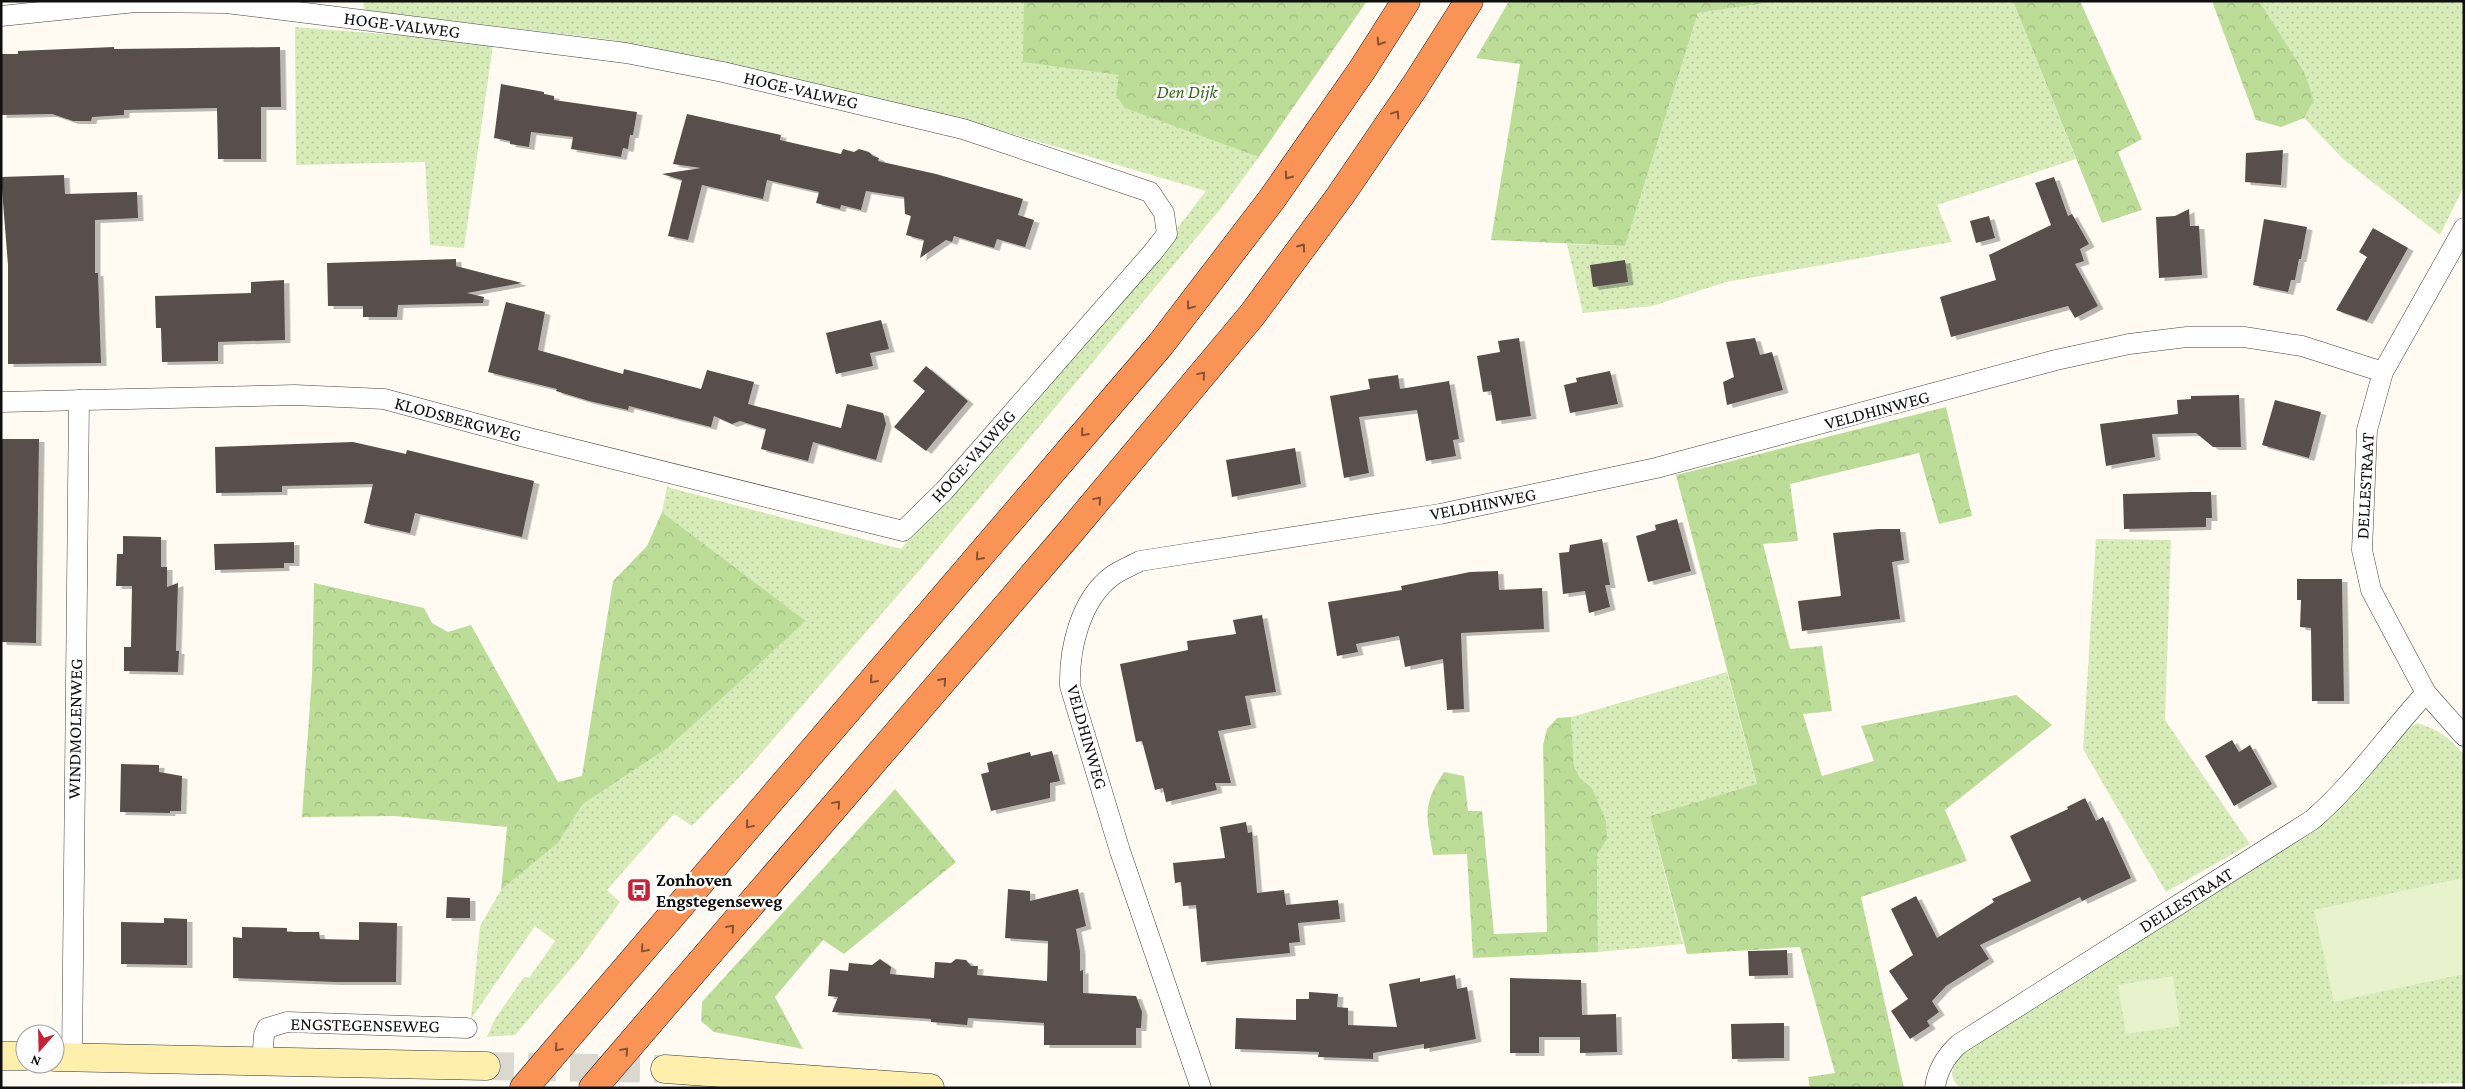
<svg xmlns="http://www.w3.org/2000/svg" width="2465" height="1089" viewBox="0 0 2465 1089" font-family="'Crimson Pro',serif">
<style>
.grass{fill:url(#grass-dots)}
.forest{fill:url(#forest-crowns)}
.pitch{fill:#e8f2cc}
.building{fill:#594f4b;filter:url(#shadow)}
.lines{fill:none;stroke-linecap:round;stroke-linejoin:round}
.secondary-tunnel{stroke:#dbd8d0;stroke-width:28;stroke-dasharray:28 14;stroke-linecap:butt}
.street-casing{stroke:#424242;stroke-width:21}
.secondary-casing{stroke:#313131;stroke-width:29}
.highway-casing{stroke:#202020;stroke-width:29}
.street{stroke:#fff;stroke-width:20}
.secondary{stroke:#ffefad;stroke-width:28}
.highway{stroke:#f99456;stroke-width:28}
.oneway{stroke:#845232}
.labels{text-anchor:middle;dominant-baseline:central;stroke-width:5;stroke-linejoin:round;paint-order:stroke}
.street-label{font-size:18px;fill:#0f0f0f;stroke:#fff}
.park-label{font-size:18px;font-style:italic;fill:#336b1c;stroke:#fff}
.poi-label{font-size:18px;font-weight:bold;fill:#0f0f0f;stroke:#fff;text-anchor:start}
</style>
<defs>
<pattern id="grass-dots" width="8" height="8" patternUnits="userSpaceOnUse" patternTransform="scale(1.25)"><rect width="8" height="8" fill="#d7ecb9"/><path d="M2 2h.1M6 6h.1" fill="none" stroke="#b7c99e" stroke-width="1.8" stroke-linecap="round"/></pattern>
<pattern id="forest-crowns" width="20" height="18" patternUnits="userSpaceOnUse" patternTransform="scale(1.25)"><rect width="20" height="18" fill="#bcdd98"/><path d="M2 6a3 3 0 1 1 6 0M12 15a3 3 0 1 1 6 0" fill="none" stroke="#a0bc82"/></pattern>
<filter id="shadow"><feDropShadow dx="5.5" dy="3" stdDeviation="0" flood-color="#0004"/></filter>
</defs>
<rect width="100%" height="100%" fill="#fffbf2"/>
<g class="grass">
<path d="M 363,1 L 1352,1 L 1255,156 L 1259,157 L 1222,207 L 924,565 L 750,766 L 692,826 L 674,814 L 607,890 L 620,902 L 580,958 L 515,1035 L 487,1037 L 495,1019 L 524,977 L 529,978 L 555,941 L 535,926 L 471,1019 L 480,926 L 501,890 L 558,843 L 583,804 L 669,747 L 806,621 L 662,512 L 667,487 L 901,549 L 1165,244 L 1206,191 L 962,119 L 612,40 L 364,10 Z"/>
<path d="M 1780,1 L 2013,1 L 2076,159 L 1937,205 L 1952,242 L 1726,282 L 1652,306 L 1583,313 L 1567,244 L 1625,246 L 1698,13 Z"/>
<path d="M 2259,1 L 2464,1 L 2464,186 L 2440,235 L 2343,159 L 2304,118 L 2314,99 Z"/>
<path d="M 295,27 L 472,41 L 493,45 L 464,248 L 430,245 L 425,162 L 296,165 Z"/>
<path d="M 2096,539 L 2171,540 L 2165,720 L 2250,844 L 2166,892 L 2083,749 Z"/>
<path d="M 1727,672 L 1757,785 L 1650,816 L 1683,944 L 1598,952 L 1597,855 L 1607,838 L 1592,788 L 1580,778 L 1574,766 L 1571,717 Z"/>
<path d="M 2417,723 C 2438,729 2450,738 2464,755 L 2464,1083 L 2223,1088 L 1961,1088 C 1948,1079 1952,1067 1958,1056 L 2313,832 L 2368,778 L 2405,731 Z"/>
</g>
<g class="forest">
<path d="M 1024,1 L 1367,1 L 1259,157 L 1125,108 L 1116,95 L 1119,75 L 1023,62 Z"/>
<path d="M 1509,1 L 1780,1 L 1698,13 L 1625,246 L 1491,240 L 1520,64 L 1476,58 Z"/>
<path d="M 2013,1 L 2080,1 L 2142,139 L 2118,152 L 2142,210 L 2102,223 Z"/>
<path d="M 2212,1 L 2259,1 L 2304,72 L 2314,100 L 2304,118 L 2281,127 L 2256,120 Z"/>
<path d="M 1946,407 L 1972,516 L 1939,524 L 1919,453 L 1790,484 L 1798,541 L 1763,544 L 1790,649 L 1822,646 L 1832,711 L 1803,714 L 1822,776 L 1874,761 L 1861,726 L 2016,695 L 2052,725 L 1945,810 L 1967,861 L 1861,897 L 1904,1088 L 1810,1088 L 1808,1077 L 1835,1073 L 1800,947 L 1687,954 L 1650,816 L 1757,784 L 1676,475 Z"/>
<path d="M 662,512 L 806,621 L 669,747 L 583,804 L 558,843 L 501,890 L 507,827 L 394,816 L 302,817 L 312,676 L 314,583 L 424,608 L 432,623 L 448,632 L 471,625 L 558,782 L 582,776 L 613,581 L 647,546 Z"/>
<path d="M 1571,717 L 1574,766 L 1580,778 L 1592,788 L 1606,821 L 1607,839 L 1597,855 L 1598,952 L 1473,958 L 1467,854 L 1433,855 C 1427,817 1421,806 1444,772 L 1464,776 L 1468,811 L 1482,811 L 1494,934 L 1547,932 L 1543,745 L 1547,729 L 1557,718 Z"/>
<path d="M 895,789 L 956,862 L 844,954 L 823,940 L 775,997 L 803,1049 L 714,1032 L 701,1021 L 702,1002 Z"/>
</g>
<g class="pitch">
<path d="M 2462,878 L 2464,887 L 2464,974 L 2334,1002 L 2314,910 Z"/>
<path d="M 2173,976 L 2180,1026 L 2126,1034 L 2118,985 Z"/>
</g>
<g class="building">
<path d="M 114,47 L 114,49 L 280,47 L 281,107 L 261,107 L 261,159 L 218,159 L 217,108 L 124,110 L 124,115 L 92,117 L 91,121 L 73,121 L 52,114 L 1,115 L 1,54 L 18,54 L 18,51 Z"/>
<path d="M 501,84 L 544,92 L 544,94 L 554,96 L 554,100 L 637,112 L 633,135 L 630,135 L 628,149 L 623,148 L 621,157 L 571,149 L 573,137 L 531,132 L 529,147 L 510,144 L 510,141 L 494,138 Z"/>
<path d="M 687,114 L 781,135 L 780,140 L 841,154 L 843,149 L 854,152 L 859,149 L 869,152 L 873,156 L 879,158 L 878,161 L 936,174 L 1023,199 L 1018,215 L 1034,220 L 1025,247 L 997,239 L 994,248 L 954,236 L 952,242 L 946,240 L 920,258 L 924,240 L 906,235 L 911,216 L 905,214 L 904,197 L 866,191 L 861,210 L 841,205 L 840,209 L 816,203 L 819,192 L 767,180 L 763,199 L 702,185 L 688,240 L 668,236 L 682,180 L 662,174 L 701,168 L 673,164 Z"/>
<path d="M 2283,150 L 2281,185 L 2245,182 L 2246,153 Z"/>
<path d="M 64,175 L 65,194 L 137,192 L 138,218 L 95,220 L 95,273 L 98,273 L 101,363 L 8,364 L 8,265 L 1,177 Z"/>
<path d="M 2054,177 L 2068,216 L 2072,214 L 2089,244 L 2080,249 L 2084,261 L 2075,264 L 2098,306 L 2075,318 L 2068,306 L 1951,337 L 1940,297 L 1996,280 L 1989,255 L 2051,225 L 2035,183 Z"/>
<path d="M 2189,209 L 2190,226 L 2199,226 L 2202,275 L 2159,278 L 2156,217 L 2175,216 Z"/>
<path d="M 1989,216 L 1995,238 L 1976,243 L 1970,221 Z"/>
<path d="M 2264,219 L 2307,227 L 2301,259 L 2299,259 L 2295,280 L 2291,280 L 2288,292 L 2253,285 Z"/>
<path d="M 2373,228 L 2408,248 L 2367,321 L 2336,310 L 2367,257 L 2359,252 Z"/>
<path d="M 456,259 L 456,266 L 522,283 L 467,293 L 484,297 L 483,303 L 398,305 L 397,317 L 363,317 L 363,306 L 328,306 L 327,263 Z"/>
<path d="M 1625,260 L 1628,282 L 1593,287 L 1590,265 Z"/>
<path d="M 284,280 L 285,340 L 218,342 L 218,361 L 162,362 L 161,328 L 156,328 L 155,296 L 251,293 L 251,282 Z"/>
<path d="M 506,302 L 545,312 L 538,350 L 623,374 L 624,369 L 701,389 L 707,370 L 754,382 L 748,404 L 841,428 L 847,404 L 883,413 L 886,424 L 876,460 L 813,442 L 808,461 L 761,449 L 766,429 L 740,421 L 732,424 L 714,416 L 711,427 L 629,406 L 628,410 L 589,401 L 556,391 L 557,389 L 488,372 Z"/>
<path d="M 881,320 L 889,349 L 870,353 L 873,366 L 836,374 L 826,333 Z"/>
<path d="M 1519,338 L 1531,416 L 1496,421 L 1491,391 L 1483,392 L 1477,356 L 1500,352 L 1498,341 Z"/>
<path d="M 1755,338 L 1760,355 L 1772,352 L 1783,390 L 1727,405 L 1723,382 L 1734,377 L 1726,342 Z"/>
<path d="M 926,366 L 968,401 L 926,451 L 894,427 L 925,391 L 913,381 Z"/>
<path d="M 1610,371 L 1618,404 L 1570,413 L 1564,385 L 1577,382 L 1576,378 Z"/>
<path d="M 1398,375 L 1400,389 L 1449,381 L 1459,439 L 1453,440 L 1456,456 L 1426,461 L 1417,410 L 1359,417 L 1369,473 L 1344,478 L 1330,396 L 1370,389 L 1368,379 Z"/>
<path d="M 2239,395 L 2241,447 L 2213,447 L 2196,433 L 2152,434 L 2155,457 L 2106,466 L 2100,424 L 2178,414 L 2177,400 L 2191,399 L 2191,396 Z"/>
<path d="M 2275,400 L 2321,412 L 2309,458 L 2262,445 Z"/>
<path d="M 1,439 L 39,439 L 36,643 L 1,642 Z"/>
<path d="M 353,442 L 406,454 L 407,450 L 534,481 L 522,537 L 415,513 L 410,533 L 364,523 L 373,484 L 282,486 L 282,492 L 216,493 L 215,447 Z"/>
<path d="M 1295,448 L 1301,484 L 1232,497 L 1226,460 Z"/>
<path d="M 2193,492 L 2211,492 L 2212,518 L 2206,518 L 2206,527 L 2124,529 L 2123,494 Z"/>
<path d="M 1677,519 L 1691,571 L 1648,582 L 1636,536 L 1656,530 L 1655,525 Z"/>
<path d="M 1878,529 L 1900,529 L 1904,560 L 1892,562 L 1900,619 L 1802,631 L 1798,601 L 1841,596 L 1833,533 Z"/>
<path d="M 123,536 L 161,537 L 161,567 L 167,567 L 167,587 L 178,583 L 176,651 L 179,651 L 178,672 L 124,671 L 124,647 L 131,647 L 132,586 L 116,586 L 117,554 L 123,554 Z"/>
<path d="M 1602,539 L 1610,585 L 1605,585 L 1610,607 L 1589,613 L 1585,591 L 1563,594 L 1559,553 L 1569,552 L 1570,545 Z"/>
<path d="M 294,542 L 294,563 L 284,563 L 284,568 L 215,570 L 214,544 Z"/>
<path d="M 1498,571 L 1499,590 L 1542,588 L 1544,629 L 1461,633 L 1464,709 L 1447,710 L 1443,659 L 1405,667 L 1399,636 L 1356,644 L 1358,652 L 1337,656 L 1328,602 L 1402,590 L 1401,586 L 1470,572 Z"/>
<path d="M 2297,579 L 2342,579 L 2344,701 L 2312,701 L 2311,628 L 2300,627 L 2301,600 L 2297,600 Z"/>
<path d="M 1262,615 L 1276,692 L 1245,696 L 1251,725 L 1218,731 L 1231,783 L 1215,783 L 1217,790 L 1166,802 L 1163,788 L 1155,790 L 1142,741 L 1136,742 L 1120,664 L 1188,650 L 1187,641 L 1236,634 L 1233,620 Z"/>
<path d="M 2232,740 L 2239,752 L 2250,745 L 2272,784 L 2234,806 L 2205,756 Z"/>
<path d="M 1052,751 L 1060,781 L 1050,783 L 1050,798 L 991,811 L 981,774 L 989,772 L 987,763 L 1030,752 L 1031,756 Z"/>
<path d="M 121,764 L 159,765 L 159,772 L 182,776 L 181,811 L 170,811 L 170,813 L 120,812 Z"/>
<path d="M 2085,798 L 2096,821 L 2103,817 L 2131,878 L 2082,901 L 2080,897 L 1980,945 L 1989,959 L 1946,986 L 1932,1001 L 1939,1012 L 1927,1021 L 1930,1026 L 1910,1039 L 1891,1011 L 1908,999 L 1889,971 L 1913,955 L 1891,909 L 1916,896 L 1937,938 L 1994,902 L 1992,899 L 2031,881 L 2010,836 L 2068,809 L 2067,807 Z"/>
<path d="M 1246,822 L 1248,833 L 1252,832 L 1257,893 L 1284,890 L 1286,905 L 1338,900 L 1340,919 L 1298,923 L 1300,942 L 1289,943 L 1290,953 L 1201,962 L 1196,905 L 1183,906 L 1181,882 L 1175,883 L 1173,863 L 1225,858 L 1220,827 Z"/>
<path d="M 1008,889 L 1030,891 L 1030,901 L 1078,889 L 1086,926 L 1076,929 L 1080,951 L 1080,971 L 1083,970 L 1083,993 L 1136,996 L 1142,1012 L 1141,1028 L 1136,1028 L 1136,1045 L 1044,1045 L 1044,1023 L 968,1018 L 967,1025 L 931,1022 L 931,1019 L 832,1012 L 838,997 L 828,996 L 830,969 L 848,971 L 849,963 L 872,965 L 880,959 L 891,967 L 890,974 L 934,978 L 935,962 L 951,963 L 956,959 L 966,960 L 971,966 L 978,966 L 977,975 L 1047,981 L 1048,941 L 1005,938 Z"/>
<path d="M 447,897 L 470,898 L 470,918 L 446,918 Z"/>
<path d="M 164,918 L 187,919 L 187,965 L 121,964 L 121,922 L 164,923 Z"/>
<path d="M 359,922 L 397,923 L 396,982 L 335,982 L 233,978 L 233,937 L 242,938 L 242,927 L 287,928 L 287,932 L 319,932 L 320,939 L 359,940 Z"/>
<path d="M 1787,950 L 1788,975 L 1749,976 L 1748,951 Z"/>
<path d="M 1455,975 L 1457,989 L 1467,987 L 1476,1039 L 1424,1049 L 1424,1044 L 1373,1053 L 1373,1059 L 1318,1057 L 1319,1052 L 1235,1049 L 1236,1018 L 1296,1020 L 1296,999 L 1309,999 L 1309,992 L 1338,994 L 1337,1007 L 1348,1008 L 1348,1025 L 1397,1027 L 1389,984 L 1420,978 L 1420,982 Z"/>
<path d="M 1510,978 L 1581,980 L 1582,1015 L 1616,1014 L 1617,1052 L 1580,1053 L 1580,1037 L 1539,1037 L 1539,1053 L 1510,1053 Z"/>
<path d="M 1784,1023 L 1784,1058 L 1732,1059 L 1731,1024 Z"/>
</g>
<g class="lines">
<path class="secondary-tunnel" d="M 486,1066 L 665,1069"/>
<defs>
<g id="street">
<path d="M 1,16 L 136,2 L 226,3 L 626,53 L 723,72 L 963,129 L 1150,192 L 1164,213 L 1167,234 L 1153,252 L 944,491 L 903,531 L 529,438 L 384,399 L 295,395 L 1,402"/>
<path d="M 2464,228 L 2383,372 L 2367,430 L 2362,550 L 2371,590 L 2426,693 L 2464,736"/>
<path d="M 72,1057 L 79,400"/>
<path d="M 262,1061 L 264,1035 L 267,1028 L 287,1022 L 467,1028"/>
<path d="M 1201,1088 L 1120,851 L 1070,686 C 1069,649 1080,600 1112,576 C 1120,570 1131,566 1140,561 L 1440,514 L 1656,468 L 2056,360 L 2129,344 L 2187,337 L 2244,337 L 2302,346 L 2383,372"/>
<path d="M 1935,1088 C 1937,1070 1947,1055 1959,1044 L 2312,820 C 2355,783 2387,735 2426,693"/>
</g>
<g id="secondary">
<path d="M 1,1056 L 25,1056"/>
<path d="M 55,1057 L 486,1066"/>
<path d="M 665,1069 L 930,1088"/>
</g>
<g id="highway">
<path d="M 524,1088 L 1161,344 L 1272,199 L 1362,70 L 1406,1"/>
<path d="M 593,1088 L 1066,537 L 1252,315 L 1340,196 L 1415,86 L 1469,1"/>
</g>
</defs>
<use href="#street" class="street-casing"/>
<use href="#secondary" class="secondary-casing"/>
<use href="#highway" class="highway-casing"/>
<use href="#street" class="street"/>
<use href="#secondary" class="secondary"/>
<use href="#highway" class="highway"/>
</g>
<defs><path id="oneway-chevron" d="M-2-3.5L2.5 0L-2 3.5" fill="none" stroke-width="1.6" stroke-linecap="round" stroke-linejoin="round" transform="scale(1.25)"/></defs>
<g class="oneway">
<use href="#oneway-chevron" transform="translate(1380 42) rotate(123)"/>
<use href="#oneway-chevron" transform="translate(1396 114) rotate(-56)"/>
<use href="#oneway-chevron" transform="translate(1288 176) rotate(125)"/>
<use href="#oneway-chevron" transform="translate(1302 247) rotate(-54)"/>
<use href="#oneway-chevron" transform="translate(1190 306) rotate(127)"/>
<use href="#oneway-chevron" transform="translate(1202 375) rotate(-50)"/>
<use href="#oneway-chevron" transform="translate(1084 433) rotate(131)"/>
<use href="#oneway-chevron" transform="translate(1098 500) rotate(-50)"/>
<use href="#oneway-chevron" transform="translate(979 557) rotate(131)"/>
<use href="#oneway-chevron" transform="translate(873 680) rotate(131)"/>
<use href="#oneway-chevron" transform="translate(943 681) rotate(-49)"/>
<use href="#oneway-chevron" transform="translate(837 804) rotate(-49)"/>
<use href="#oneway-chevron" transform="translate(749 825) rotate(130)"/>
<use href="#oneway-chevron" transform="translate(731 928) rotate(-49)"/>
<use href="#oneway-chevron" transform="translate(644 949) rotate(131)"/>
<use href="#oneway-chevron" transform="translate(558 1048) rotate(131)"/>
<use href="#oneway-chevron" transform="translate(625 1051) rotate(-49)"/>
</g>
<defs>
<symbol id="bus-square" viewBox="-11 -11 22 22"><rect x="-9" y="-9" width="18" height="18" rx="4" fill="#c62136" stroke="#fff"/><path d="M-5-6H5V4H4V6H2V4H-2V6H-4V4H-5ZM-3.5-4V0h7V-4ZM-3.5 1.2v1.5H-2V1.2ZM2 1.2v1.5H3.5V1.2Z" fill="#fff"/></symbol>
</defs>
<g fill-rule="evenodd">
<use href="#bus-square" x="625" y="876" width="28" height="28"/>
</g>
<g class="labels">
<g class="street-label">
<text transform="translate(402 25) rotate(7)">HOGE-VALWEG</text>
<text transform="translate(801 90) rotate(13)">HOGE-VALWEG</text>
<text transform="translate(1877 410) rotate(-15)">VELDHINWEG</text>
<text transform="translate(458 419) rotate(15)">KLODSBERGWEG</text>
<text transform="translate(973 456) rotate(-48)">HOGE-VALWEG</text>
<text transform="translate(2365 486) rotate(-87)">DELLESTRAAT</text>
<text transform="translate(1483 504) rotate(-11)">VELDHINWEG</text>
<text transform="translate(75 729) rotate(-89)">WINDMOLENWEG</text>
<text transform="translate(1087 737) rotate(74)">VELDHINWEG</text>
<text transform="translate(2186 900) rotate(-32)">DELLESTRAAT</text>
<text transform="translate(365 1025) rotate(1)">ENGSTEGENSEWEG</text>
</g>
<g class="park-label">
<text x="1187" y="92">Den Dijk</text>
</g>
<g class="poi-label">
<text x="656" y="880">Zonhoven<tspan x="656" dy="21">Engstegenseweg</tspan></text>
</g>
</g>
<rect width="2465" height="1089" fill="none" stroke="#0f0f0f" stroke-width="5"/>
<g transform="translate(40 1049) rotate(200)"><circle r="24" fill="#ffffff" stroke="#9f9f9f"/>
<path d="M0-4L9 19L0 12L-9 19Z" fill="#c62136"/>
<text y="-8" font-size="14" font-weight="bold" text-anchor="middle" fill="#0f0f0f">N</text>
</g>
</svg>
